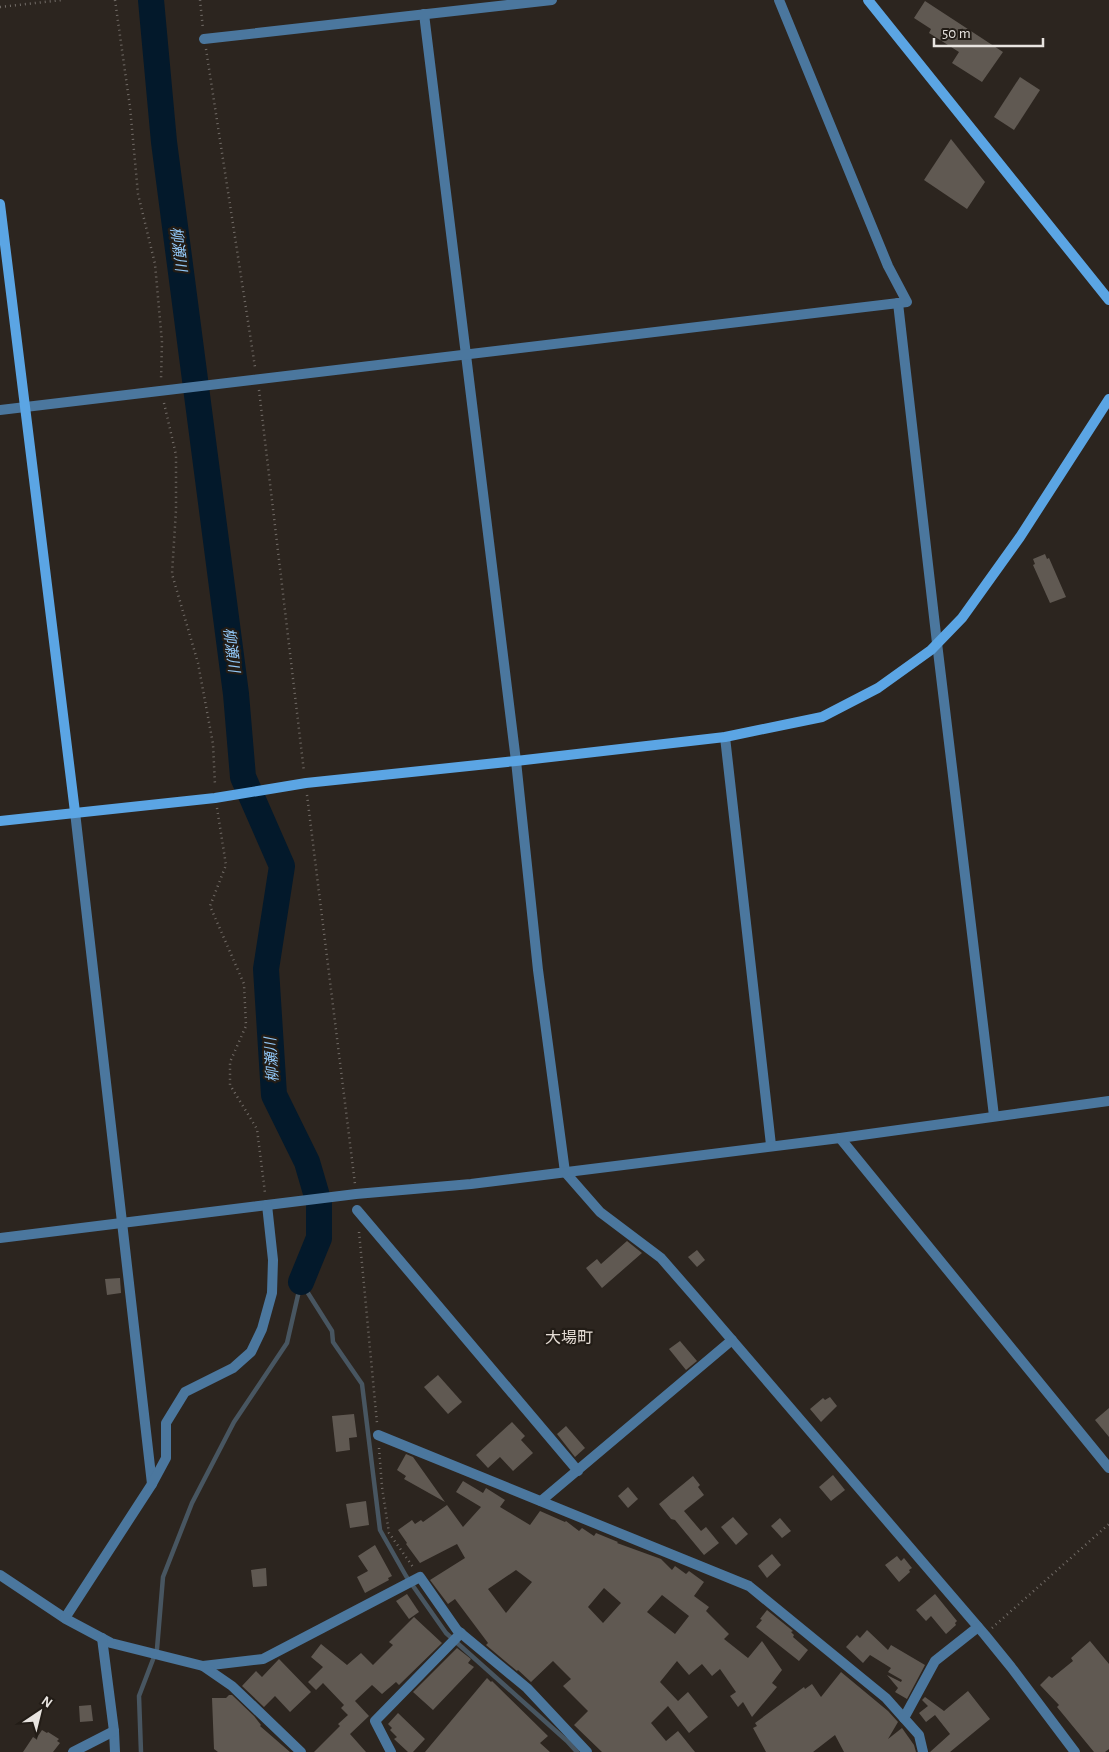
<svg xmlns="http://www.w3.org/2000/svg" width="1109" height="1752" viewBox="0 0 1109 1752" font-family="'Alegreya Sans','Noto Sans JP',sans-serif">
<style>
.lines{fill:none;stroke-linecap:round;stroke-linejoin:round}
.stream{stroke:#485661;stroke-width:4.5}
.river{stroke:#03192b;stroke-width:26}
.building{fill:#605952;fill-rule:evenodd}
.path{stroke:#726c67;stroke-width:2.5;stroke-dasharray:1 4;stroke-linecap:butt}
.street{stroke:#4b779e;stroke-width:10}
.secondary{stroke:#5ba5e4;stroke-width:10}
.labels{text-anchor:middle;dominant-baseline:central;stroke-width:4.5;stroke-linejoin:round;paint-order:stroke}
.water-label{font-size:15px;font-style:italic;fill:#92c7f6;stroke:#221c16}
.quarter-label{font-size:16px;fill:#e5dcd4;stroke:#221c16}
</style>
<rect width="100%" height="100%" fill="#2c251f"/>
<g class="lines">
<g class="stream">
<path d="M 301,1282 L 332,1331 L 333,1342 L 362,1384 L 380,1530 L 406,1576 L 446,1633 L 567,1741 L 577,1752"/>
<path d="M 141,1752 L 139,1696 L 157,1649 L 163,1577 L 192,1503 L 234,1422 L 287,1343 L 301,1282"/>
</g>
<path class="river" d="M 151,0 L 164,142 L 236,694 L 243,777 L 282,866 L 266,969 L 274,1095 L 307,1162 L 319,1203 L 319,1238 L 301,1282"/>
</g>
<g class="building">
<path d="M 925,1 L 1003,52 L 982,82 L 952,63 L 959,52 L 929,33 L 931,29 L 914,18 Z"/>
<path d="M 1020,77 L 1040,90 L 1014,130 L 994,117 Z"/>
<path d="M 951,139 L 985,182 L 967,209 L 924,180 Z"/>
<path d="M 1045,554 L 1047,559 L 1049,558 L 1066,597 L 1050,603 L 1033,565 L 1035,564 L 1033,559 Z"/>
<path d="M 627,1241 L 642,1253 L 602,1288 L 586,1268 L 597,1259 L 601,1264 Z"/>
<path d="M 697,1250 L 705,1260 L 697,1267 L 688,1257 Z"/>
<path d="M 120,1278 L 121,1293 L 107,1295 L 105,1279 Z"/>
<path d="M 680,1341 L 697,1361 L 686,1370 L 669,1349 Z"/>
<path d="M 438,1375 L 462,1402 L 448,1414 L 424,1387 Z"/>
<path d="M 830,1397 L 837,1406 L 821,1422 L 810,1409 L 823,1398 L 825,1400 Z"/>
<path d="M 1109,1408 L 1109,1437 L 1095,1420 Z"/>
<path d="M 354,1414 L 357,1437 L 349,1438 L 350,1450 L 336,1452 L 332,1416 Z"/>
<path d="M 512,1422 L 525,1436 L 521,1440 L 533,1453 L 513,1471 L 500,1457 L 488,1468 L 476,1455 Z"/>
<path d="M 566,1426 L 585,1448 L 575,1457 L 557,1434 Z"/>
<path d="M 406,1454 L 413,1457 L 445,1502 L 404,1479 L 406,1476 L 397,1470 Z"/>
<path d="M 833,1475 L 845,1490 L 831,1501 L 819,1487 Z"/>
<path d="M 693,1476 L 700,1485 L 698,1487 L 704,1495 L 684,1511 L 701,1531 L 706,1527 L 719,1543 L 704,1555 L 675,1520 L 671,1519 L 659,1504 Z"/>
<path d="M 463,1481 L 483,1493 L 486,1488 L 505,1500 L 500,1507 L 530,1525 L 540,1511 L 565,1522 L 566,1521 L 579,1531 L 582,1528 L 594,1536 L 596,1533 L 618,1542 L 617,1543 L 661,1559 L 672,1570 L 675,1566 L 686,1574 L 689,1571 L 704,1582 L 694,1596 L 709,1607 L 706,1611 L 729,1634 L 724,1639 L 748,1658 L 762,1641 L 782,1670 L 772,1683 L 777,1687 L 752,1717 L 743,1702 L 738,1707 L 730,1696 L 736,1692 L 720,1669 L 712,1676 L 702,1664 L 689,1675 L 677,1661 L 660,1682 L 678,1701 L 688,1692 L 708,1717 L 689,1733 L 668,1706 L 651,1723 L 666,1741 L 678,1731 L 695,1752 L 602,1752 L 574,1725 L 588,1711 L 563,1686 L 571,1679 L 553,1661 L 531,1682 L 518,1670 L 517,1671 L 486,1645 L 488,1643 L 455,1599 L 448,1604 L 430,1580 L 465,1558 L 457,1544 L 420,1563 L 406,1544 L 407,1543 L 398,1530 L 412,1520 L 415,1524 L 421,1520 L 423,1522 L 447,1505 L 463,1527 L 481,1507 L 456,1492 ZM 516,1570 L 532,1582 L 506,1613 L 488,1589 ZM 604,1588 L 621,1603 L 603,1623 L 588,1607 ZM 662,1595 L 689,1616 L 675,1634 L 647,1612 Z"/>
<path d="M 628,1487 L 638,1499 L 628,1508 L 618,1496 Z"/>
<path d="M 366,1501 L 369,1525 L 350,1528 L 346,1504 Z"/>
<path d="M 733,1517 L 748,1534 L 736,1545 L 721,1527 Z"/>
<path d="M 780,1518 L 791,1531 L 782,1538 L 771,1526 Z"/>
<path d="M 375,1545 L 392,1576 L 388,1578 L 389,1580 L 365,1593 L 357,1577 L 368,1571 L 358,1556 Z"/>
<path d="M 772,1554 L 781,1565 L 767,1578 L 758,1566 Z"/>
<path d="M 897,1556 L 901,1561 L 904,1558 L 912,1568 L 909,1570 L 910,1572 L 899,1582 L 885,1565 Z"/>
<path d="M 266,1568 L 267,1586 L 253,1587 L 251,1570 Z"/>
<path d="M 407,1594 L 419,1612 L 409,1619 L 396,1601 Z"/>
<path d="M 935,1594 L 957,1621 L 955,1623 L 956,1625 L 946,1634 L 931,1616 L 926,1621 L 916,1610 Z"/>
<path d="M 767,1610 L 793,1631 L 791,1632 L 794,1635 L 793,1637 L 808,1650 L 799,1661 L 756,1627 L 762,1620 L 760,1619 Z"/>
<path d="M 414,1617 L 442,1643 L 399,1685 L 396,1682 L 382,1694 L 372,1685 L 355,1701 L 369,1716 L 350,1734 L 366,1752 L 314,1752 L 340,1726 L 338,1724 L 348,1715 L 341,1708 L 344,1705 L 323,1683 L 316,1690 L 308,1682 L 323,1667 L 311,1657 L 321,1644 L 347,1665 L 361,1653 L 373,1665 L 393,1645 L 389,1642 Z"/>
<path d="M 867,1630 L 888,1650 L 891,1645 L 925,1665 L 907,1699 L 895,1692 L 898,1688 L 887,1675 L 901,1682 L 902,1680 L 888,1672 L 891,1668 L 870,1655 L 863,1663 L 846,1647 L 857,1635 L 860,1638 Z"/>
<path d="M 1090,1641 L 1109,1664 L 1109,1749 L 1105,1752 L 1094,1752 L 1057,1707 L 1059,1705 L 1040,1685 L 1049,1676 L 1052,1678 L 1073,1661 L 1071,1658 Z"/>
<path d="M 457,1648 L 471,1659 L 468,1663 L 474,1667 L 433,1710 L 413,1692 Z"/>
<path d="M 279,1659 L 311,1692 L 290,1712 L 275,1696 L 264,1707 L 242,1686 L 256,1671 L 262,1677 Z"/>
<path d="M 841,1672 L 888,1711 L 898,1722 L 888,1739 L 902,1728 L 914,1745 L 916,1752 L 844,1752 L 835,1735 L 813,1752 L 766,1752 L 753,1728 L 757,1726 L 755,1723 L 804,1687 L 805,1689 L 812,1684 L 821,1697 Z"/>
<path d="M 487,1678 L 491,1682 L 492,1681 L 548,1736 L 540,1743 L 550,1752 L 425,1752 Z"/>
<path d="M 968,1691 L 990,1719 L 950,1752 L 930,1752 L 950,1734 L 935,1715 L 926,1722 L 919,1713 L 928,1706 L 922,1700 L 925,1697 L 944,1711 Z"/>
<path d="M 229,1695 L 232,1695 L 254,1716 L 261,1725 L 260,1726 L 290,1752 L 218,1752 L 214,1749 L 212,1698 L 226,1698 Z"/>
<path d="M 91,1705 L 93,1721 L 80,1722 L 79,1706 Z"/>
<path d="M 398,1713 L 425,1739 L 413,1752 L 408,1752 L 394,1739 L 397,1737 L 390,1730 L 392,1728 L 388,1724 Z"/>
<path d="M 42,1730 L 47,1733 L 48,1732 L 59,1739 L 57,1741 L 60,1743 L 53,1752 L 23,1752 L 33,1737 L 36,1739 Z"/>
</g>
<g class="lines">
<g class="path">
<path d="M 115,0 L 130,107 L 138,194 L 155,264 L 162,342 L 161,380"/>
<path d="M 200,0 L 203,29"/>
<path d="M 0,7 L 62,0"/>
<path d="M 206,49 L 255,367"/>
<path d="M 259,390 L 304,772"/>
<path d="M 164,403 L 176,455 L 176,510 L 172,574 L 198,663 L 213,744 L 215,785"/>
<path d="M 307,795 L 355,1184"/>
<path d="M 217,808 L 226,865 L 210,906 L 244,984 L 246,1026 L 230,1062 L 230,1085 L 257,1129 L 265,1193"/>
<path d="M 359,1232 L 377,1423"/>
<path d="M 379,1448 L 382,1487 L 389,1533 L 413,1567"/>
<path d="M 992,1628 L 1109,1524"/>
</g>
<g class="street">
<path d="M 424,14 L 516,761 L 538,970 L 565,1172 L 600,1212 L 661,1258 L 695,1297 L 985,1635 L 1011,1667 L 1075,1752"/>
<path d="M 204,39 L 552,0"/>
<path d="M 898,303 L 937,643 L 994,1116"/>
<path d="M 0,410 L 907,302 L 888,266 L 779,0"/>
<path d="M 725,737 L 771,1145"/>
<path d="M 75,812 L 152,1484"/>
<path d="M 840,1138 L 1109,1468"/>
<path d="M 357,1210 L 578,1471"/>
<path d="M 0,1238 L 356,1194 L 471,1184 L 840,1138 L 1109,1101"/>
<path d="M 378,1435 L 749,1586 L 886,1698 L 919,1735 L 923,1752"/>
<path d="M 541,1501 L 732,1340"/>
<path d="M 0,1575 L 66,1619 L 111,1643 L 203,1666 L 263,1659 L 420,1577 L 457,1630 L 527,1688 L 587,1752"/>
<path d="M 65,1618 L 152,1484 L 166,1458 L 166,1423 L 185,1392 L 233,1368 L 251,1352 L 262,1329 L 272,1293 L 273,1260 L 267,1205"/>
<path d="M 102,1638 L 114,1731 L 115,1752"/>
<path d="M 203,1666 L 232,1686 L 301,1752"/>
<path d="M 904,1718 L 935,1661 L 978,1627"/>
<path d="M 73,1752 L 114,1731"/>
<path d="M 391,1752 L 375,1721 L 461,1633"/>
</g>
<g class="secondary">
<path d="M 868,0 L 1109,300"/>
<path d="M 0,204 L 75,812"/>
<path d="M 0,821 L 215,798 L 306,783 L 516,761 L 725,737 L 822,717 L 878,688 L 931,650 L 962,618 L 1020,537 L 1109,399"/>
</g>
</g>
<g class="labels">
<g class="water-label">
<text transform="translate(178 249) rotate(83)">柳瀬川</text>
<text transform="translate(231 650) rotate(83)">柳瀬川</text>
<text transform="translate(272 1060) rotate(-93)">柳瀬川</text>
</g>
<g class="quarter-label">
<text x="569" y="1338">大場町</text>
</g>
</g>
<g transform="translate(40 1712) rotate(35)" stroke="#221c16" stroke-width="4" paint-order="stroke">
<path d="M0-4L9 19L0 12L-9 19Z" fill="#e8e4e0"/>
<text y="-8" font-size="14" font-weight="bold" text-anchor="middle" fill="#e8e4e0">N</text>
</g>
<path d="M934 38v8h109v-8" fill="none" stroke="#e8e4e0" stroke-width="2.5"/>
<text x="942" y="38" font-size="15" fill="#e8e4e0" stroke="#221c16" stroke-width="4" paint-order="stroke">50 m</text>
</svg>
